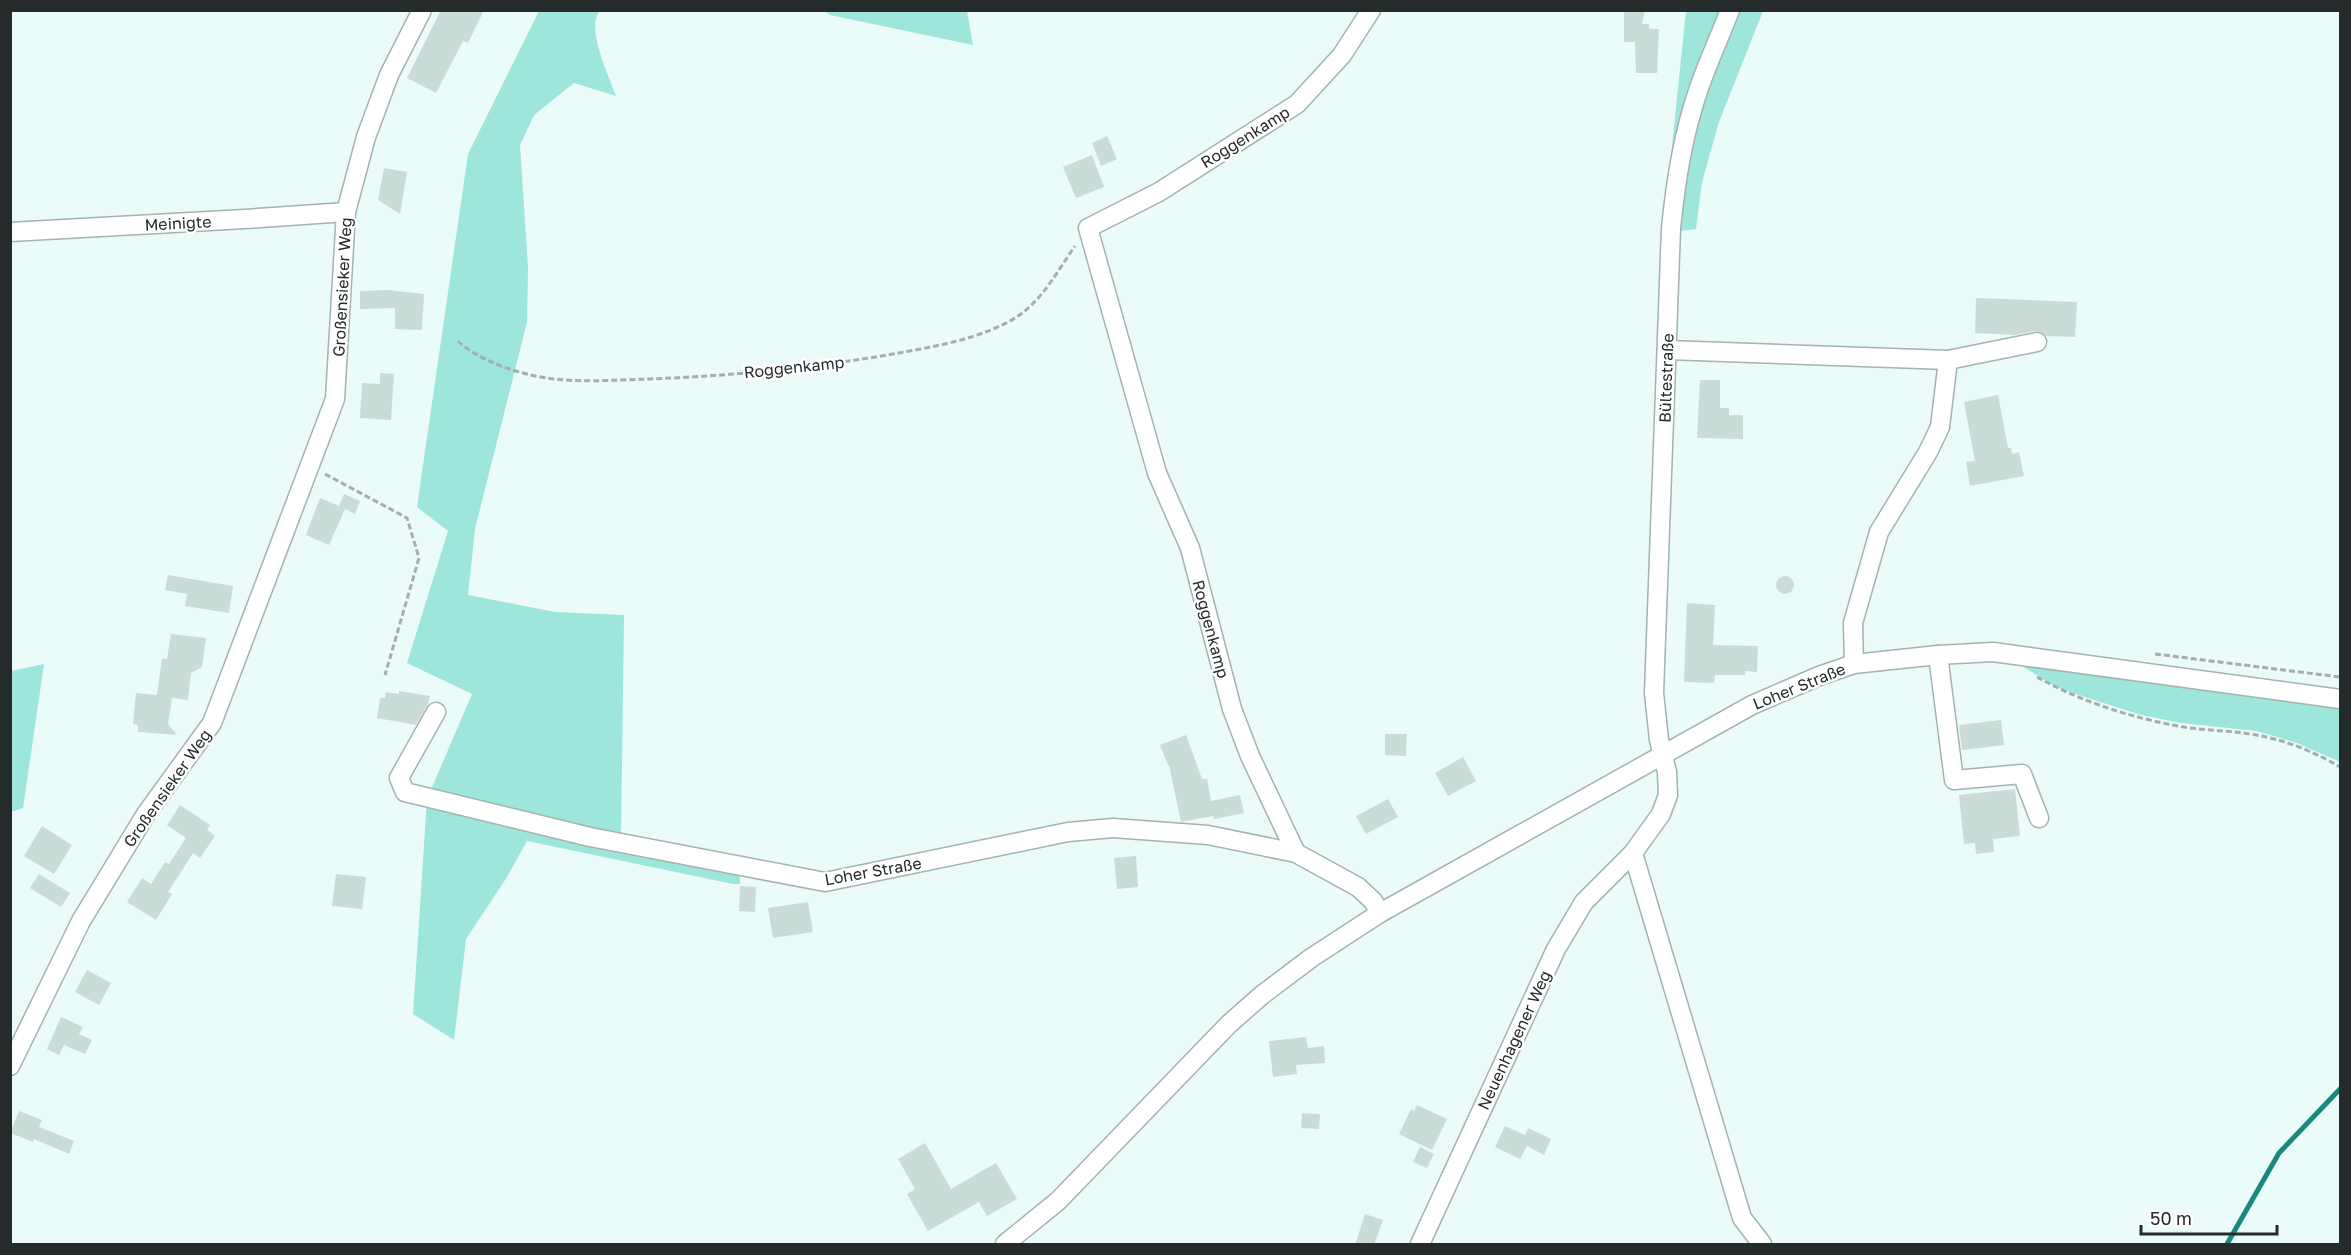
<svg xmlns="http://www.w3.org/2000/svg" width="2351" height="1255" viewBox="0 0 2351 1255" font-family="'Golos Text',sans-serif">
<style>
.green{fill:#9ee5db}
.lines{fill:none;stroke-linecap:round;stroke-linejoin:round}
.stream{stroke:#19887f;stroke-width:5}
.building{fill:#cadbd8}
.minor-casing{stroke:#a3b3b0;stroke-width:21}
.path{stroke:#a2afae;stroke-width:3;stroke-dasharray:6 3;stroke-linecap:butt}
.minor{stroke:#fff;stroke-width:18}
.labels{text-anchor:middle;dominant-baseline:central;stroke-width:5;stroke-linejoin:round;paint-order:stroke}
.street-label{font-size:16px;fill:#242b2a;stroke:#fff}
</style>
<rect width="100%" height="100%" fill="#eafbf9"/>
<g class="green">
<path d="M 539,11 L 600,11 C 585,27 609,76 616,96 L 574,83 L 534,115 L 520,145 L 528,268 L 527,322 L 475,529 L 468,595 L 555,612 L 624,615 L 621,836 L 739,859 L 740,884 L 733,884 L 527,841 L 507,877 L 466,939 L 454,1040 L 413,1014 L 427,799 L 472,694 L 407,663 L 448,531 L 417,507 L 468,154 Z"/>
<path d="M 825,11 L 967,11 L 973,45 L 830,15 Z"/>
<path d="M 1686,11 L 1763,11 L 1719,122 L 1702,182 L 1696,229 L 1663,233 Z"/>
<path d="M 1990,646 L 2340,689 L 2340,762 L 2297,743 L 2257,731 L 2181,723 L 2141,715 L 2094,700 L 2056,687 Z"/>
<path d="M 44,664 L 23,808 L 11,812 L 11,671 Z"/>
</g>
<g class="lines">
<path class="stream" d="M 2227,1244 L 2279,1153 L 2340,1089"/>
</g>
<g class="building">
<path d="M 441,10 L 484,10 L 468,43 L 463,41 L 436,93 L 407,78 Z"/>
<path d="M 1624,10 L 1645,10 L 1642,24 L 1649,24 L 1649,29 L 1659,29 L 1657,73 L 1636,73 L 1635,42 L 1624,42 Z"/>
<path d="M 1107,136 L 1117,159 L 1101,166 L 1092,143 Z"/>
<path d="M 1092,155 L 1104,187 L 1076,198 L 1063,167 Z"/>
<path d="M 384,168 L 407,172 L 400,214 L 378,200 Z"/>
<path d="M 388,290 L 424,294 L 422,330 L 395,329 L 395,308 L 360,309 L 360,291 Z"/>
<path d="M 1976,298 L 2077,302 L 2075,337 L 2046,336 L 2041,332 L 2035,331 L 2015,335 L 1975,333 Z"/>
<path d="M 380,373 L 394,374 L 391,420 L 360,418 L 362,383 L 380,384 Z"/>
<path d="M 1700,380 L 1720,380 L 1720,408 L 1729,408 L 1729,415 L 1743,415 L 1743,439 L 1697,438 Z"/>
<path d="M 1998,395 L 2008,448 L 2011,448 L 2012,454 L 2019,452 L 2024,476 L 1970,486 L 1966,462 L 1975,461 L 1964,402 Z"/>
<path d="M 344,494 L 360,501 L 355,514 L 345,509 L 329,545 L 306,535 L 320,498 L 339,506 Z"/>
<path d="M 168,575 L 233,586 L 229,613 L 185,606 L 187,594 L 165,590 Z"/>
<circle cx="1785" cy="585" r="9"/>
<path d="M 1687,603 L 1715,605 L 1713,645 L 1758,646 L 1757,672 L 1745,671 L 1745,675 L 1715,675 L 1714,683 L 1684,682 Z"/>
<path d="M 171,634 L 206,638 L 202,667 L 191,673 L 188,700 L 172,698 L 168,724 L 177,735 L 138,732 L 138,725 L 133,724 L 136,693 L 157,695 L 162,658 L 167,659 Z"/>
<path d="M 399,691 L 430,696 L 428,704 L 416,725 L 377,718 L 380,698 L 385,698 L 386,692 L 399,694 Z"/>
<path d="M 2001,720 L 2004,745 L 1962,750 L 1959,725 Z"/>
<path d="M 1385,734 L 1407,734 L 1406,756 L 1385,755 Z"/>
<path d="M 1186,735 L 1202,779 L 1207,779 L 1211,801 L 1240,795 L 1244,813 L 1214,819 L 1213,816 L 1181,822 L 1169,765 L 1168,765 L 1160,745 Z"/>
<path d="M 1463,757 L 1476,781 L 1448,796 L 1435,773 Z"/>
<path d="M 2015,789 L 2020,836 L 1993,839 L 1994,852 L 1976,854 L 1975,843 L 1964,844 L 1959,795 Z"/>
<path d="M 1388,799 L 1398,817 L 1366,834 L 1356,816 Z"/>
<path d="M 180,805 L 210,825 L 207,830 L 215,836 L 200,858 L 193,853 L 168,892 L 172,894 L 156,920 L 127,902 L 142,878 L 151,884 L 165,862 L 169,864 L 186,838 L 167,825 Z"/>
<path d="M 42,826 L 72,845 L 54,874 L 24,856 Z"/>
<path d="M 1136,856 L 1138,887 L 1117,889 L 1114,858 Z"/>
<path d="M 39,874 L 70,893 L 61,907 L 30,888 Z"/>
<path d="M 336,874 L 366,877 L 362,909 L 332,906 Z"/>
<path d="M 740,886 L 756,887 L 755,912 L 739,911 Z"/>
<path d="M 808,902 L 813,932 L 773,938 L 768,908 Z"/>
<path d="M 87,970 L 111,983 L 99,1005 L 75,992 Z"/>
<path d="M 61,1017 L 83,1027 L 79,1034 L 92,1040 L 85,1054 L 64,1045 L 59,1055 L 47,1049 Z"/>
<path d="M 1306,1037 L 1308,1048 L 1324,1046 L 1325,1063 L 1296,1065 L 1297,1074 L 1273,1077 L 1269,1041 Z"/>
<path d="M 1417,1105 L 1447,1119 L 1432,1150 L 1399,1134 L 1411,1109 L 1414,1111 Z"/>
<path d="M 19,1111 L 42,1120 L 39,1127 L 74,1141 L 69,1154 L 34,1139 L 33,1142 L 10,1133 Z"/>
<path d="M 1302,1113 L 1320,1114 L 1319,1129 L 1301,1128 Z"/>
<path d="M 1505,1126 L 1525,1135 L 1528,1128 L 1551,1139 L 1544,1155 L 1527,1146 L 1520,1159 L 1495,1147 Z"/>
<path d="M 925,1143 L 951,1189 L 996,1163 L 1017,1199 L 987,1216 L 979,1202 L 928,1231 L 907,1194 L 915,1189 L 898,1159 Z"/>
<path d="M 1420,1147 L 1434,1154 L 1427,1168 L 1413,1162 Z"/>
<path d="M 1365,1214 L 1383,1220 L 1374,1245 L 1355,1245 Z"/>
</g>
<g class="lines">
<defs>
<g id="minor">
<path d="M 10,232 L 245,219 L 346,212"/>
<path d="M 1667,350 L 1948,360 L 2037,342"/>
<path d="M 1938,655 L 1954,780 L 2022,774 L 2039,818"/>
<path d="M 1854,664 L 1853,623 L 1879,532 L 1928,452 L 1940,427 L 1948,360"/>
<path d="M 436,712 L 399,778 L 405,792 L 590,837 L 825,882 L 1068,832 L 1113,828 L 1208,835 L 1296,853 L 1358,887 L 1373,901 L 1380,913"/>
<path d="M 1296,853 L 1250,756 L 1232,709 L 1190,548 L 1157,473 L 1088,228 L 1159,192 L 1297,104 L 1342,55 L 1371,10"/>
<path d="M 1633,853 L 1742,1218 L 1762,1244"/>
<path d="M 10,1066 L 81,921 L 146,814 L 212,723 L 335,399 L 346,212 L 366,137 L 389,75 L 422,10"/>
<path d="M 1005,1244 L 1058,1201 L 1229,1024 L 1262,995 L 1311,958 L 1380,913 L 1752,705 L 1819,676 L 1854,664 L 1938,655 L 1993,652 L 2340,699"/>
<path d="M 1420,1244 L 1556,949 L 1584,902 L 1633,853 L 1661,814 L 1668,795 L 1667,772 L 1659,740 L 1654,693 L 1671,228 C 1676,180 1683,134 1699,88 C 1708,62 1720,36 1730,10"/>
</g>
</defs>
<use href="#minor" class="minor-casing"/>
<g class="path">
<path d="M 458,341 C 474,357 508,370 531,375 C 568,384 611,380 649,379 C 730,376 812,368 893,354 C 932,347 975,340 1010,321 C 1040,305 1056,273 1075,246"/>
<path d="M 325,474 L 407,518 L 419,558 L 385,675"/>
<path d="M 2155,654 L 2340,677"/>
<path d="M 2037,677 C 2080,701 2129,717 2178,726 C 2204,731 2230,730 2256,735 C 2285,740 2315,752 2340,767"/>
</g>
<use href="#minor" class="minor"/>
</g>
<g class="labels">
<g class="street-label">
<text transform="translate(1245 137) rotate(-32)">Roggenkamp</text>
<text transform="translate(178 223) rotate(-3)">Meinigte</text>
<text transform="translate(342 287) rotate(-87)">Großensieker Weg</text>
<text transform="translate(794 367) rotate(-6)">Roggenkamp</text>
<text transform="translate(1666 378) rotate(-88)">Bültestraße</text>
<text transform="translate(1211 629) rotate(75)">Roggenkamp</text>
<text transform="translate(1799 686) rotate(-22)">Loher Straße</text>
<text transform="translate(167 788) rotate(-55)">Großensieker Weg</text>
<text transform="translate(873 871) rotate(-10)">Loher Straße</text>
<text transform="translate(1514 1040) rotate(-65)">Neuenhagener Weg</text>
</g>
</g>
<rect width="2351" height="1255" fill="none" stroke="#242b2a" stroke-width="24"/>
<path d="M2141 1225v9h136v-9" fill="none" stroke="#242b2a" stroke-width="3"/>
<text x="2150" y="1225" font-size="18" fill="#242b2a" stroke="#ffffff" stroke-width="4.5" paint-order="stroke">50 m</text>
</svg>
